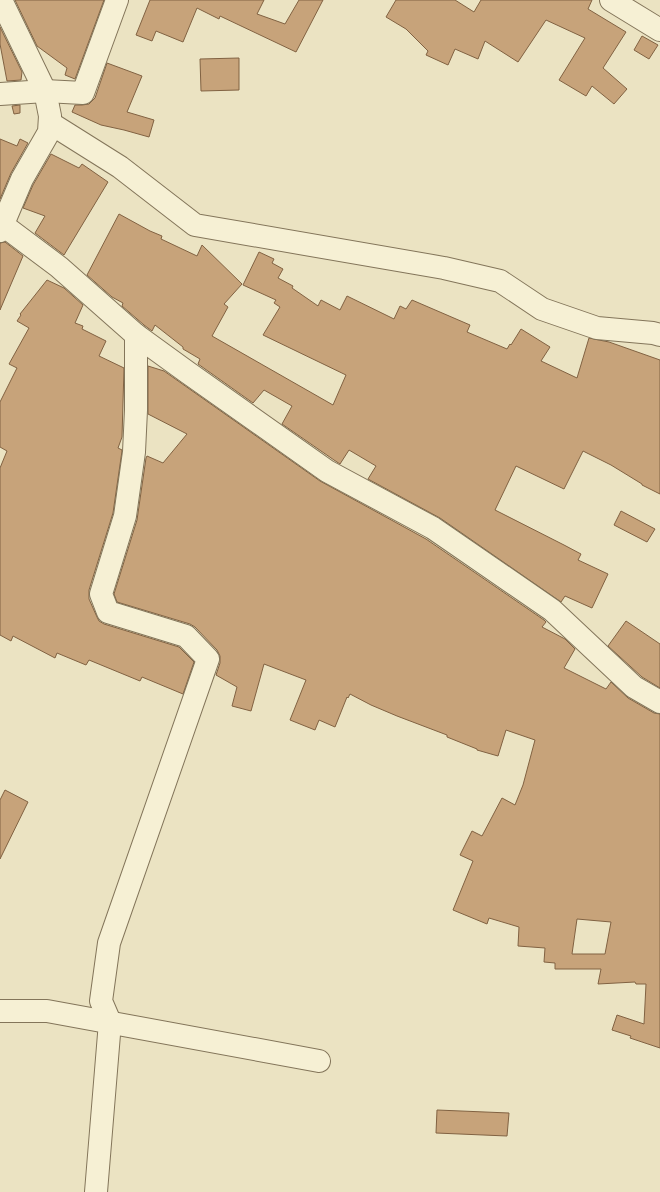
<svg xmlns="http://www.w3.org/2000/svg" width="660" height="1192" viewBox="0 0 660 1192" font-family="'Crimson Pro',serif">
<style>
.building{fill:#c7a37a;stroke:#816242;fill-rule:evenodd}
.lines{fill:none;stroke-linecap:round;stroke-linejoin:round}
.minor-casing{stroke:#83755a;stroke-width:24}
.minor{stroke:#f6f0d4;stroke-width:22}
</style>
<rect width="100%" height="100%" fill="#ebe3c2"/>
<g class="building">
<path d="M 15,0 L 104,0 L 75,79 L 65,75 L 67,68 L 37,46 Z"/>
<path d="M 150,0 L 264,0 L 257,14 L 285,24 L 299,0 L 323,0 L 296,52 L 220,16 L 219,19 L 197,8 L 183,42 L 156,31 L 152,41 L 136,35 Z"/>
<path d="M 396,0 L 455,0 L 474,12 L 481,0 L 592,0 L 588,9 L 626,32 L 603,68 L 627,89 L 614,104 L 592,86 L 586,96 L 559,80 L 585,38 L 546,20 L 518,62 L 485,41 L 478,59 L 455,49 L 448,65 L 426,55 L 428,51 L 406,29 L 386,17 Z"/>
<path d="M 0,27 L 22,72 L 21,80 L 7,81 L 0,44 Z"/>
<path d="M 642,36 L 658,45 L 649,59 L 634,50 Z"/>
<path d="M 239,58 L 239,90 L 201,91 L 200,59 Z"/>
<path d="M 107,63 L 142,76 L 127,112 L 154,120 L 149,137 L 124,130 L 101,125 L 72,112 L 75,105 L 82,105 L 89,104 L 95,98 Z"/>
<path d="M 20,105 L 20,113 L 14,114 L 12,106 Z"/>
<path d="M 0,139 L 17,146 L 20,139 L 28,143 L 11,173 L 0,199 Z"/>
<path d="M 51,154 L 79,168 L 82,164 L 108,182 L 64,255 L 35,233 L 45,216 L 23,208 L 33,185 Z"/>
<path d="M 119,214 L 150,231 L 162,236 L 161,239 L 197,256 L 202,245 L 242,284 L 224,304 L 228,307 L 212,336 L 333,405 L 346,375 L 263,335 L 280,307 L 274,303 L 276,300 L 243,285 L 259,252 L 274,259 L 272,263 L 283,269 L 278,278 L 293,286 L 292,288 L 318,306 L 321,300 L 340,310 L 347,296 L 394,319 L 400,306 L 406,309 L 412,300 L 470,325 L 467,332 L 507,349 L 510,344 L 511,345 L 521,329 L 550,347 L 541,361 L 577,378 L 589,338 L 609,342 L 660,360 L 660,494 L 642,485 L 642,484 L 611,465 L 583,451 L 564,489 L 516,466 L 495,510 L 564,545 L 581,554 L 578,560 L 608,574 L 592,608 L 565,596 L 561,602 L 440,518 L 368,479 L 376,466 L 349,450 L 340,464 L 334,460 L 282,424 L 292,406 L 264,390 L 253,403 L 198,364 L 200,359 L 183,349 L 183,347 L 155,325 L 152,331 L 144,325 L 122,306 L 123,303 L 112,297 L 87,275 Z"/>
<path d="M 5,242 L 23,256 L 0,310 L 0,243 Z"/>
<path d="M 47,280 L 64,288 L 83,305 L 75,323 L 83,326 L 82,329 L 106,341 L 99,356 L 124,368 L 122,437 L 118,448 L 122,450 L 122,451 L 113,513 L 89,590 L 89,599 L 97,617 L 99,621 L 104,624 L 179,647 L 194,662 L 183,694 L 142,677 L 140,681 L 89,660 L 86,665 L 57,653 L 55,658 L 13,636 L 11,641 L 0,635 L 0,468 L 7,451 L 0,447 L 0,402 L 17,368 L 9,364 L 29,328 L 17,321 L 21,315 L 20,314 Z"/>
<path d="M 148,366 L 164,371 L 320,481 L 426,539 L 544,620 L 546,622 L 542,627 L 565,639 L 575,649 L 564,668 L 606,689 L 611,682 L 628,698 L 654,713 L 660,714 L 660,1048 L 630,1038 L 631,1036 L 612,1030 L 617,1015 L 644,1024 L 646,984 L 636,984 L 635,982 L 598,984 L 601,969 L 555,969 L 555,963 L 544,962 L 545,948 L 518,946 L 519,927 L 489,918 L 487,924 L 453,910 L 473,861 L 460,855 L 472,831 L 482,836 L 502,798 L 515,805 L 523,785 L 535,740 L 506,730 L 498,756 L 477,750 L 477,749 L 447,737 L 447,735 L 397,716 L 371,705 L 350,694 L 348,698 L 347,697 L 335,727 L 319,720 L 315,730 L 290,720 L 306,680 L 264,664 L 251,711 L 232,706 L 237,687 L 216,675 L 220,663 L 220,656 L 217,650 L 195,627 L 190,624 L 117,602 L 114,594 L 137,520 L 146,458 L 147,456 L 163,463 L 187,434 L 148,414 ZM 577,919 L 611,922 L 605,954 L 572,954 Z"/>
<path d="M 621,511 L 655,529 L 647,542 L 614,525 Z"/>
<path d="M 626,621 L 660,644 L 660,688 L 642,677 L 608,646 Z"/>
<path d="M 5,790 L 28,802 L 0,859 L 0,800 Z"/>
<path d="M 437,1110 L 509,1113 L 507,1136 L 436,1133 Z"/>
</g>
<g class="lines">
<defs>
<g id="minor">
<path d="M 611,0 L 660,30"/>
<path d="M 0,94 L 45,91 L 83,93 L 117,0"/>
<path d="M 50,123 L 120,167 L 195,225 L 444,268 L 500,281 L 542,309 L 597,328 L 653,333 L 660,335"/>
<path d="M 3,225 L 59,267 L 136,335 L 187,372 L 327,471 L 433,528 L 552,610 L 634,687 L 660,702"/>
<path d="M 0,231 L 22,179 L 49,132 L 50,116 L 45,91 L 1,0"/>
<path d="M 0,1011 L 47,1011 L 319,1061"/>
<path d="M 96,1192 L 110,1022 L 101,1001 L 109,943 L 208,659 L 186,636 L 108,612 L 101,594 L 125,516 L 134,452 L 136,410 L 136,335"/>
</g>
</defs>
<use href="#minor" class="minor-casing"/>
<use href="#minor" class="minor"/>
</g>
</svg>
